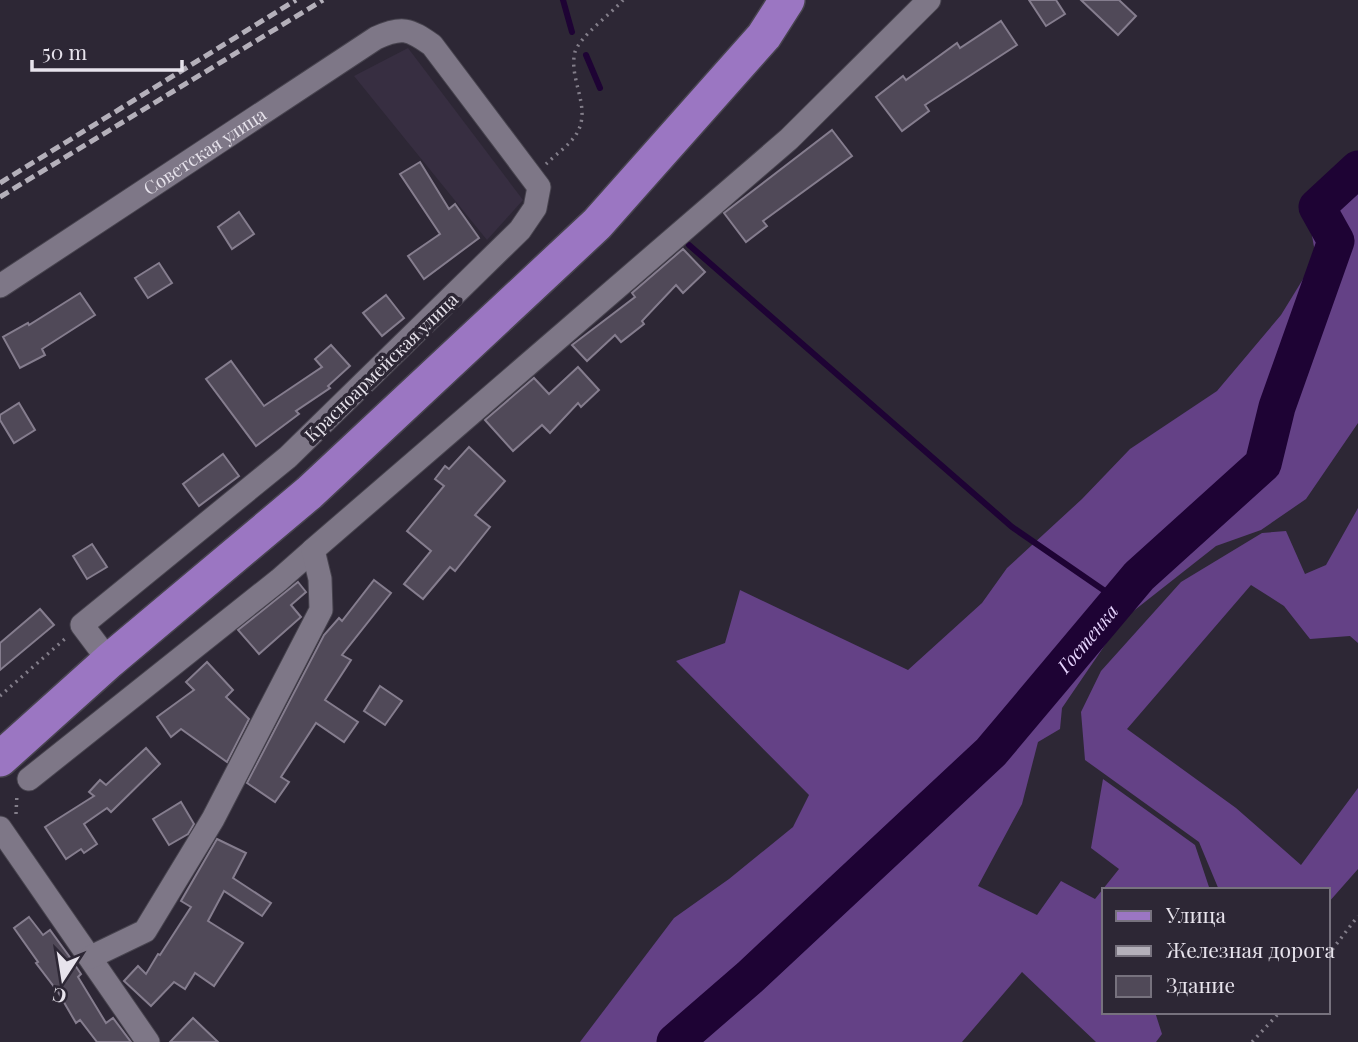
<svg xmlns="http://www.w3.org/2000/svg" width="1358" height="1042" viewBox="0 0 1358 1042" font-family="'Playfair Display',serif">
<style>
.built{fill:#372e41}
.forest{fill:#644186}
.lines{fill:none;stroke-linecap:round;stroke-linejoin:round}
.stream{stroke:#1e0334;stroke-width:6}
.river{stroke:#1e0334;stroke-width:37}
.building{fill:#504958;stroke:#857d8e;stroke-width:2}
.minor-casing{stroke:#47434e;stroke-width:25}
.primary-casing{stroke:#47434e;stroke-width:38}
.path{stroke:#837e8a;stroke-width:3.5;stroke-dasharray:2 5;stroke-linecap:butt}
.minor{stroke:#7e7787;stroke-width:23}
.primary{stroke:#9b76c2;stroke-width:35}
.rail{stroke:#b4b0ba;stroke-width:5;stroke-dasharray:10 5;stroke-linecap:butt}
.labels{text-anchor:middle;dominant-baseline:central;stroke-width:7;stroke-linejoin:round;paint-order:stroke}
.street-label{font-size:18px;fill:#e7e3ec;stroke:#2d2735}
.water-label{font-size:19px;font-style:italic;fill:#e6d4fd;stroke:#2d2735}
</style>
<rect width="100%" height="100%" fill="#2d2735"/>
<path class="built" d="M 408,48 L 523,200 L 487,240 L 354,76 Z"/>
<g class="forest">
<path d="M 1358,157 L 1358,423 L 1306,499 L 1261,530 L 1216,546 L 1122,620 L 1062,708 L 1060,729 L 1038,742 L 1022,804 L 978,886 L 1037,915 L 1061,881 L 1095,899 L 1119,869 L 1091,848 L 1103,779 L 1195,845 L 1210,890 L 1104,890 L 1104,1012 L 1155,1012 L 1162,1034 L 1156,1042 L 1096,1042 L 1022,972 L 962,1042 L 580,1042 L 674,918 L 729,879 L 793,827 L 809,795 L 676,661 L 725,643 L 740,590 L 908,670 L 982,603 L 1007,568 L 1082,499 L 1130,449 L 1217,391 L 1281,315 L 1316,258 L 1306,202 Z"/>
<path d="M 1358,508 L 1358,643 L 1350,636 L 1310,639 L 1284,606 L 1251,585 L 1127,729 L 1236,808 L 1301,865 L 1358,788 L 1358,869 L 1328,903 L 1328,890 L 1219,890 L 1199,842 L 1085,760 L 1081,712 L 1101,671 L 1181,582 L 1262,533 L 1286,531 L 1305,574 L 1326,565 Z"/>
</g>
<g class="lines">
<g class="stream">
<path d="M 563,0 L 572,32"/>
<path d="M 586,55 L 600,88"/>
<path d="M 689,245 L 1012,527 L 1118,600"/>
</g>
<path class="river" id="s1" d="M 675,1042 L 750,977 L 991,752 L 1139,576 L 1263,464 L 1277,407 L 1336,241 L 1317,207 L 1358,169"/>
</g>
<g class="building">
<path d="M 1029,0 L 1056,0 L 1065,14 L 1046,26 Z"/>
<path d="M 1081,0 L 1119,0 L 1136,16 L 1118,35 Z"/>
<path d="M 1001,21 L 1017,45 L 925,105 L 929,111 L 902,131 L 876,97 L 903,76 L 906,80 L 957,43 L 960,48 Z"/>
<path d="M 832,130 L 852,156 L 763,221 L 767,226 L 746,242 L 724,213 Z"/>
<path d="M 420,162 L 449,209 L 455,204 L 479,238 L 424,279 L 408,256 L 440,234 L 400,174 Z"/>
<path d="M 239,212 L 254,234 L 232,249 L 218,227 Z"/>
<path d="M 683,249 L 705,272 L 683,293 L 676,285 L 642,321 L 644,324 L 621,342 L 615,335 L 587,361 L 572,345 L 635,297 L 632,293 Z"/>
<path d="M 159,263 L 172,283 L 148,298 L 135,278 Z"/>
<path d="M 80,293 L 95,315 L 42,349 L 45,355 L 20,368 L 3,337 L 28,323 L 29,325 Z"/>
<path d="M 386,295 L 404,318 L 382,336 L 363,313 Z"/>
<path d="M 331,345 L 350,366 L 328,386 L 330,388 L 296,411 L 299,414 L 256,446 L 206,379 L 231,361 L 264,406 L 322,367 L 315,359 Z"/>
<path d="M 578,367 L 599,390 L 581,407 L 578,403 L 550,433 L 542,425 L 513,451 L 485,420 L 534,378 L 549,394 Z"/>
<path d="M 19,403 L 35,430 L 14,443 L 0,420 L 0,415 Z"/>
<path d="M 469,447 L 505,481 L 475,515 L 490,527 L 455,571 L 450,567 L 423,599 L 404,584 L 431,551 L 407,531 L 444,486 L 435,479 L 445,466 L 449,469 Z"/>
<path d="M 223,454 L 239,476 L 199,506 L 183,484 Z"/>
<path d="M 92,544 L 107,567 L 87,579 L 73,556 Z"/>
<path d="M 374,580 L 391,593 L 342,655 L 351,660 L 325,700 L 358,722 L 344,742 L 316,723 L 281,777 L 289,782 L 275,802 L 247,783 L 324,635 L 339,618 L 342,621 Z"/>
<path d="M 298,582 L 306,592 L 291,605 L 301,617 L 259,654 L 238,630 Z"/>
<path d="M 40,609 L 54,625 L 0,670 L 0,643 Z"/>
<path d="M 207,662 L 233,690 L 226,697 L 249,719 L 227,762 L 181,729 L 171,737 L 157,717 L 194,690 L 186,682 Z"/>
<path d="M 380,686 L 402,701 L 385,725 L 364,711 Z"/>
<path d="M 146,748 L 160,764 L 111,812 L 107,808 L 84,824 L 97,844 L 84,853 L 81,849 L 66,859 L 45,827 L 94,796 L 89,792 L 100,780 L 106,785 Z"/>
<path d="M 181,802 L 194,824 L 188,834 L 169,845 L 153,819 Z"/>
<path d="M 217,839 L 246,853 L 233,878 L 271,903 L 262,916 L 224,891 L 208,921 L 243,943 L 214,986 L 195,973 L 185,989 L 174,982 L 151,1006 L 124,981 L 138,966 L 146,974 L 158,954 L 160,955 L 191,907 L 181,901 Z"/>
<path d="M 29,917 L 43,935 L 50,930 L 69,956 L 81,974 L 78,977 L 106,1023 L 113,1018 L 131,1042 L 97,1042 L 80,1020 L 76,1023 L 58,992 L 36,963 L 38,962 L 14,928 Z"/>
<path d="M 193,1018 L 218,1042 L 170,1042 Z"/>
</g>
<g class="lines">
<defs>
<g id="minor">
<path id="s2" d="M 0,286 L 376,38 C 402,26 409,29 432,45 L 539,187 L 535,208 L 520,230 L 288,457 L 82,625 L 109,661"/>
<path d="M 29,779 L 279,580 L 313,550"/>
<path d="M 0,828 L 148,1042"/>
<path d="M 91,957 L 145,931 L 213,819 L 321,610 L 320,579 L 313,550 L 789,139 L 929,0"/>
</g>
<path id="primary" d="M 0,759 L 109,661 L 309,493 L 597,224 L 764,36 L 787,0"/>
</defs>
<use href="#minor" class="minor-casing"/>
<use href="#primary" class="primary-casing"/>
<g class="path">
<path d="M 546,164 C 555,155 571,144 577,133 C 592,107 568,79 575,52 C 580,36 611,14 623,0"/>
<path d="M 0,696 L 67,637"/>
<path d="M 16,814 L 17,794"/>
<path d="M 1328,955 L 1358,916"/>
<path d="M 1252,1042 L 1280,1012"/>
</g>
<use href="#minor" class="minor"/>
<use href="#primary" class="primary"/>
<g class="rail">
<path d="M 0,183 L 296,0"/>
<path d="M 0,197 L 323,0"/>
</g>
</g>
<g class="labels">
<g class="street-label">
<text stroke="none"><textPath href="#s2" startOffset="245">Советская улица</textPath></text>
<text transform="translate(381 367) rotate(-44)">Красноармейская улица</text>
</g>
<g class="water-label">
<text stroke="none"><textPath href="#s1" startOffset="578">Гостенка</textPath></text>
</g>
</g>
<rect x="1102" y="888" width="228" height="126" fill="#2d2735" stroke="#77727e" stroke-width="2"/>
<rect x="1116" y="911" width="35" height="10" fill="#9b76c2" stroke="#77727e" stroke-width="2"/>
<text x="1166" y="923" font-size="21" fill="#e7e3ec">Улица</text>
<rect x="1116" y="946" width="35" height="10" fill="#b4b0ba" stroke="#77727e" stroke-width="2"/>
<text x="1166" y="958" font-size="21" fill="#e7e3ec">Железная дорога</text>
<rect x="1116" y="976" width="35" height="21" fill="#504958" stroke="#77727e" stroke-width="2"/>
<text x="1166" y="993" font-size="21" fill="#e7e3ec">Здание</text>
<g transform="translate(63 979) rotate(192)" stroke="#2d2735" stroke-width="5" paint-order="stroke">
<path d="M0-5L12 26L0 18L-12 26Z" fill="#e7e3ec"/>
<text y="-10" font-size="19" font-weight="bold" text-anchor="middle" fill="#e7e3ec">С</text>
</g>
<path d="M32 60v10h150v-10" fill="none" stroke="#e7e3ec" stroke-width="3.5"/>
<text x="42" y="60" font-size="21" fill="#e7e3ec" stroke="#2d2735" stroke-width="5" paint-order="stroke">50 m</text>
</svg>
